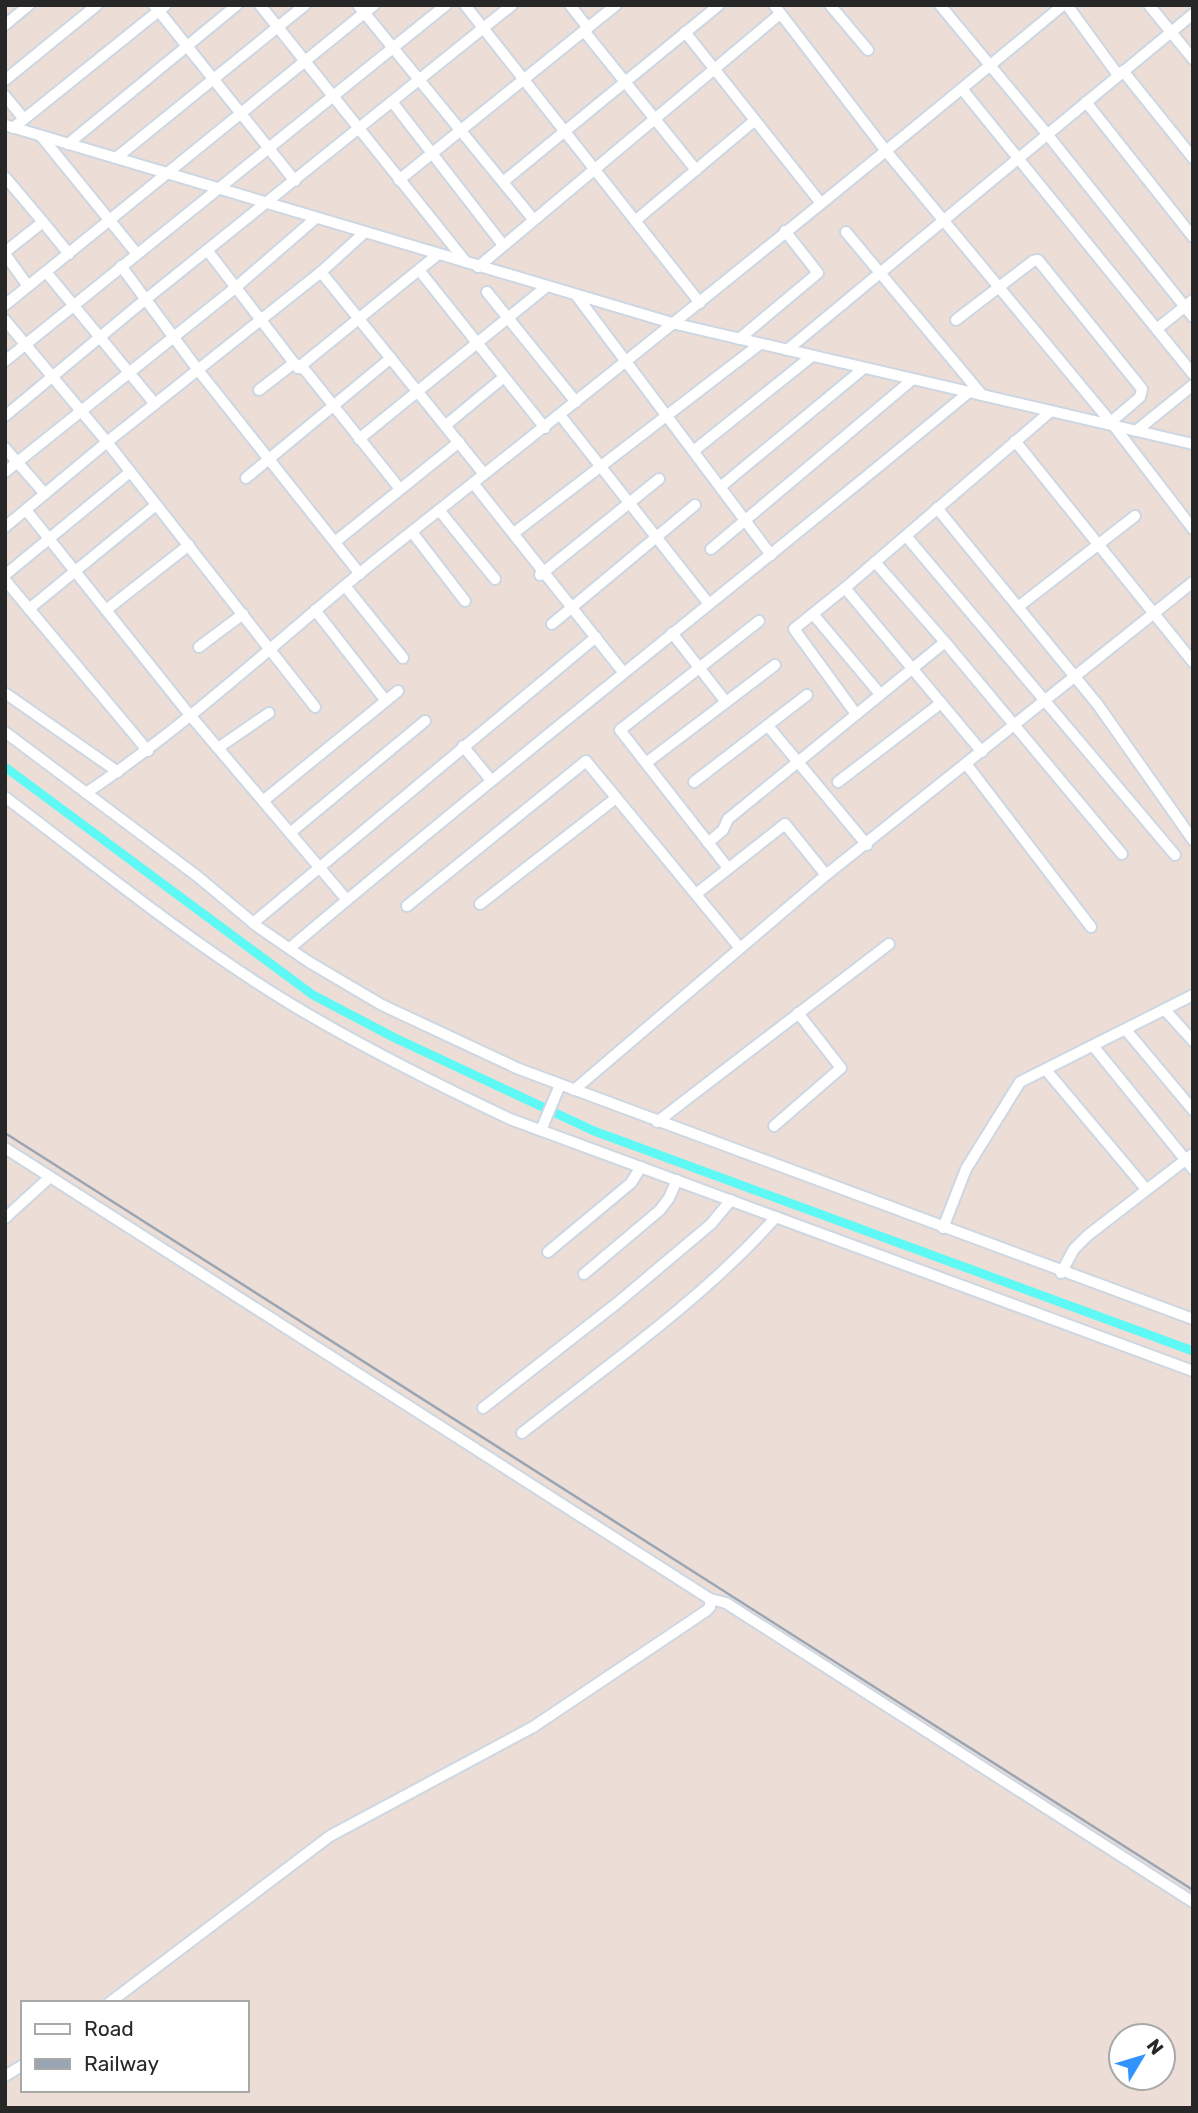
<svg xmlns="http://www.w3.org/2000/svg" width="1198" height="2113" viewBox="0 0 1198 2113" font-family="Rubik,sans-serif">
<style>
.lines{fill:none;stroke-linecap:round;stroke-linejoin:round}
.canal{stroke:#5ff9f5;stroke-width:9}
.minor-casing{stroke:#ccd7e2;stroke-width:14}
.minor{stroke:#fff;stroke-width:10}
.rail{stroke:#9aa5b4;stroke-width:2.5}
</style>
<rect width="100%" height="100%" fill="#ecddd7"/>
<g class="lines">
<path class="canal" d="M 5,767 L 313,995 L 395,1038 L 594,1131 L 1193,1351"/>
<defs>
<g id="minor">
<path d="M 154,5 L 295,181"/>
<path d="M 260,5 L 466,262"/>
<path d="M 358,5 L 533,219"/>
<path d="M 465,5 L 700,303"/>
<path d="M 570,5 L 588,28"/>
<path d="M 774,5 L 886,151 L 1114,426 L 1193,529"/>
<path d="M 830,5 L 868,50"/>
<path d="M 940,5 L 1047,134 L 1193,317"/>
<path d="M 1067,5 L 1118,75"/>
<path d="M 1149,5 L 1193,59"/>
<path d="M 5,25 L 29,5"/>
<path d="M 584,31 L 696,170"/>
<path d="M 685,32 L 820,202"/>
<path d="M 1123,71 L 1193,158"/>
<path d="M 5,80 L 97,5"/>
<path d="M 962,89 L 1193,374"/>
<path d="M 5,96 L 24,119"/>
<path d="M 1086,102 L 1193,237"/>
<path d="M 393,103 L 503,245"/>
<path d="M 5,125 L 672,323 L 1193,444"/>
<path d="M 13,128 L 166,5"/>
<path d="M 41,136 L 137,254"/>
<path d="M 68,144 L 237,5"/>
<path d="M 116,158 L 305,5"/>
<path d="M 5,177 L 43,222 L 5,252"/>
<path d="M 399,180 L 616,5"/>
<path d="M 503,182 L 719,5"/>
<path d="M 635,221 L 754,121"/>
<path d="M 43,222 L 69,254"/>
<path d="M 846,232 L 982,395"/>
<path d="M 207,250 L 294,363 L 305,370 L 400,489"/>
<path d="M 5,254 L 28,286"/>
<path d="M 121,266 L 198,370 L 360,574"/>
<path d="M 478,267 L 780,14"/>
<path d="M 419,270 L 545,428"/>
<path d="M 46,272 L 155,404"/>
<path d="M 321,272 L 484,474"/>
<path d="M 487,292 L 576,402"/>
<path d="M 576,295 L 771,555"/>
<path d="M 5,305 L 374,5"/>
<path d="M 5,320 L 107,442 L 315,707"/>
<path d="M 956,320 L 1033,261 L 1038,260 L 1142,389 L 1140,397 L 1111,422"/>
<path d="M 1158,328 L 1193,300"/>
<path d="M 739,339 L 818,273 L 785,231"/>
<path d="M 787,350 L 1193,14"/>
<path d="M 5,361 L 446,5"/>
<path d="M 298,368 L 437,255"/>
<path d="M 259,390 L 294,363"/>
<path d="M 560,415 L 709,604"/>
<path d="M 5,416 L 135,308 L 512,5"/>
<path d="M 446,425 L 504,377"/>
<path d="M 1136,431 L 1193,385"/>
<path d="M 359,439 L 546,287"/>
<path d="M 1015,441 L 1193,662"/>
<path d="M 5,448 L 45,494"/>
<path d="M 696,449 L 812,356"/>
<path d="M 5,472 L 235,288 L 316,218"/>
<path d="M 246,478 L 391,358"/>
<path d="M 473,483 L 623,672"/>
<path d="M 724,484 L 864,368"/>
<path d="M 937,508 L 1098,705 L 1193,840"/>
<path d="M 26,510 L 189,714 L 347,900"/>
<path d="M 439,510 L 495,579"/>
<path d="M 5,527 L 107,442 L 321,272 L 364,233"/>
<path d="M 412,532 L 465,601"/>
<path d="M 514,533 L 760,344"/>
<path d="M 906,536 L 1175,855"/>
<path d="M 335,542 L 459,442"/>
<path d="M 711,549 L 913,379"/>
<path d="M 875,562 L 945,642"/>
<path d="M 5,575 L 130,472"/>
<path d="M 540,575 L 659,479"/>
<path d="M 5,580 L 148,751"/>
<path d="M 345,586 L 403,658"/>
<path d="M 845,588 L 1051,411"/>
<path d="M 1018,607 L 1135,516"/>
<path d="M 29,609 L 156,505"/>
<path d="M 106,610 L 189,545"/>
<path d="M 315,610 L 386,701"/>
<path d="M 813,614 L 880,694"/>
<path d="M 552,624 L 695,505"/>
<path d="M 672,633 L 726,702"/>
<path d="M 199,647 L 243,614"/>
<path d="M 5,693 L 118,772"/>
<path d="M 856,714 L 794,629 L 845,588 L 982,752"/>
<path d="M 768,726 L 867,845"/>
<path d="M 5,732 L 197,876 L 258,927 L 309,962 L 382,1005 L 519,1069 L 1193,1319"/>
<path d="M 463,746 L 490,779"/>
<path d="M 218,748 L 269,713"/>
<path d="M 646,763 L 775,665"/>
<path d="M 967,765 L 1091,927"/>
<path d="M 694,782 L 807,695"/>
<path d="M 838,782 L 941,703"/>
<path d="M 86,793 C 191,723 283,635 381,556 C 610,375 838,192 1063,5"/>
<path d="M 5,797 C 98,867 189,942 289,1003 C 360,1046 434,1083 510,1119 L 1193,1371"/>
<path d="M 263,801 L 398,691"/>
<path d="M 290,833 L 425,721"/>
<path d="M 708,843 L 723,830 L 728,819 L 945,642 L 1122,854"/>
<path d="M 728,868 L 620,730 L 759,621"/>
<path d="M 696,894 L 785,824 L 826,875"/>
<path d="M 480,904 L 616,798"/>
<path d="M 407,906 L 586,761 L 740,948"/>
<path d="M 253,923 L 596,637"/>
<path d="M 290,948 C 513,759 744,579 969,392"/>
<path d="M 1165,1010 L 1193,1041"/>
<path d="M 1126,1030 L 1193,1110"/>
<path d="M 1094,1047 L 1193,1169"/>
<path d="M 1046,1070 L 1146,1189"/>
<path d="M 574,1090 L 826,875 L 1193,582"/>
<path d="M 657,1122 L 889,944"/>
<path d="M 774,1126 L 841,1068 L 798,1013"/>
<path d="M 541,1130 L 560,1085"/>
<path d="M 5,1148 L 710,1599 L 710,1607 L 706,1611 L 533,1727 L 330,1836 L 109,2003"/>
<path d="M 5,1218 L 50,1177"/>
<path d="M 943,1228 L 966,1169 L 1020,1082 L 1193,995"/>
<path d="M 548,1252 L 631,1183 L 641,1167"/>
<path d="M 1061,1273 L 1074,1249 L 1087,1236 L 1193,1154"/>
<path d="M 584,1274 L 660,1210 L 669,1198 L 677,1180"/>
<path d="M 483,1408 L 616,1304 L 711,1224 L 731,1200"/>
<path d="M 522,1433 C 608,1365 703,1299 776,1217"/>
<path d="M 710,1599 L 726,1603 L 1193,1902"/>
<path d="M 5,2076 L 23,2065"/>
</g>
</defs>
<use href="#minor" class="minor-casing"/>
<use href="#minor" class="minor"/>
<path class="rail" d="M 5,1133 L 1193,1890"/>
</g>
<rect width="1198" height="2113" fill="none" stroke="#272727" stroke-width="14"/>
<rect x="21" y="2001" width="228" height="91" fill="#ffffff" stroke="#a9a9a9" stroke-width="2"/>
<rect x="35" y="2024" width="35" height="10" fill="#ffffff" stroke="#a9a9a9" stroke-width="2"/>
<text x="84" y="2036" font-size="21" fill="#272727">Road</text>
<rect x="35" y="2059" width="35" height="10" fill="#9aa5b4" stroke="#a9a9a9" stroke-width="2"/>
<text x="84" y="2071" font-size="21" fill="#272727">Railway</text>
<g transform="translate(1142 2057) rotate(52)"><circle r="33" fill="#ffffff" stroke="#a9a9a9" stroke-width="2"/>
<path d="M0-5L12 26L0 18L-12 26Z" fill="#3193ff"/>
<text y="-10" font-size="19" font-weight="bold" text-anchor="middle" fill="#272727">N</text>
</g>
</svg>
